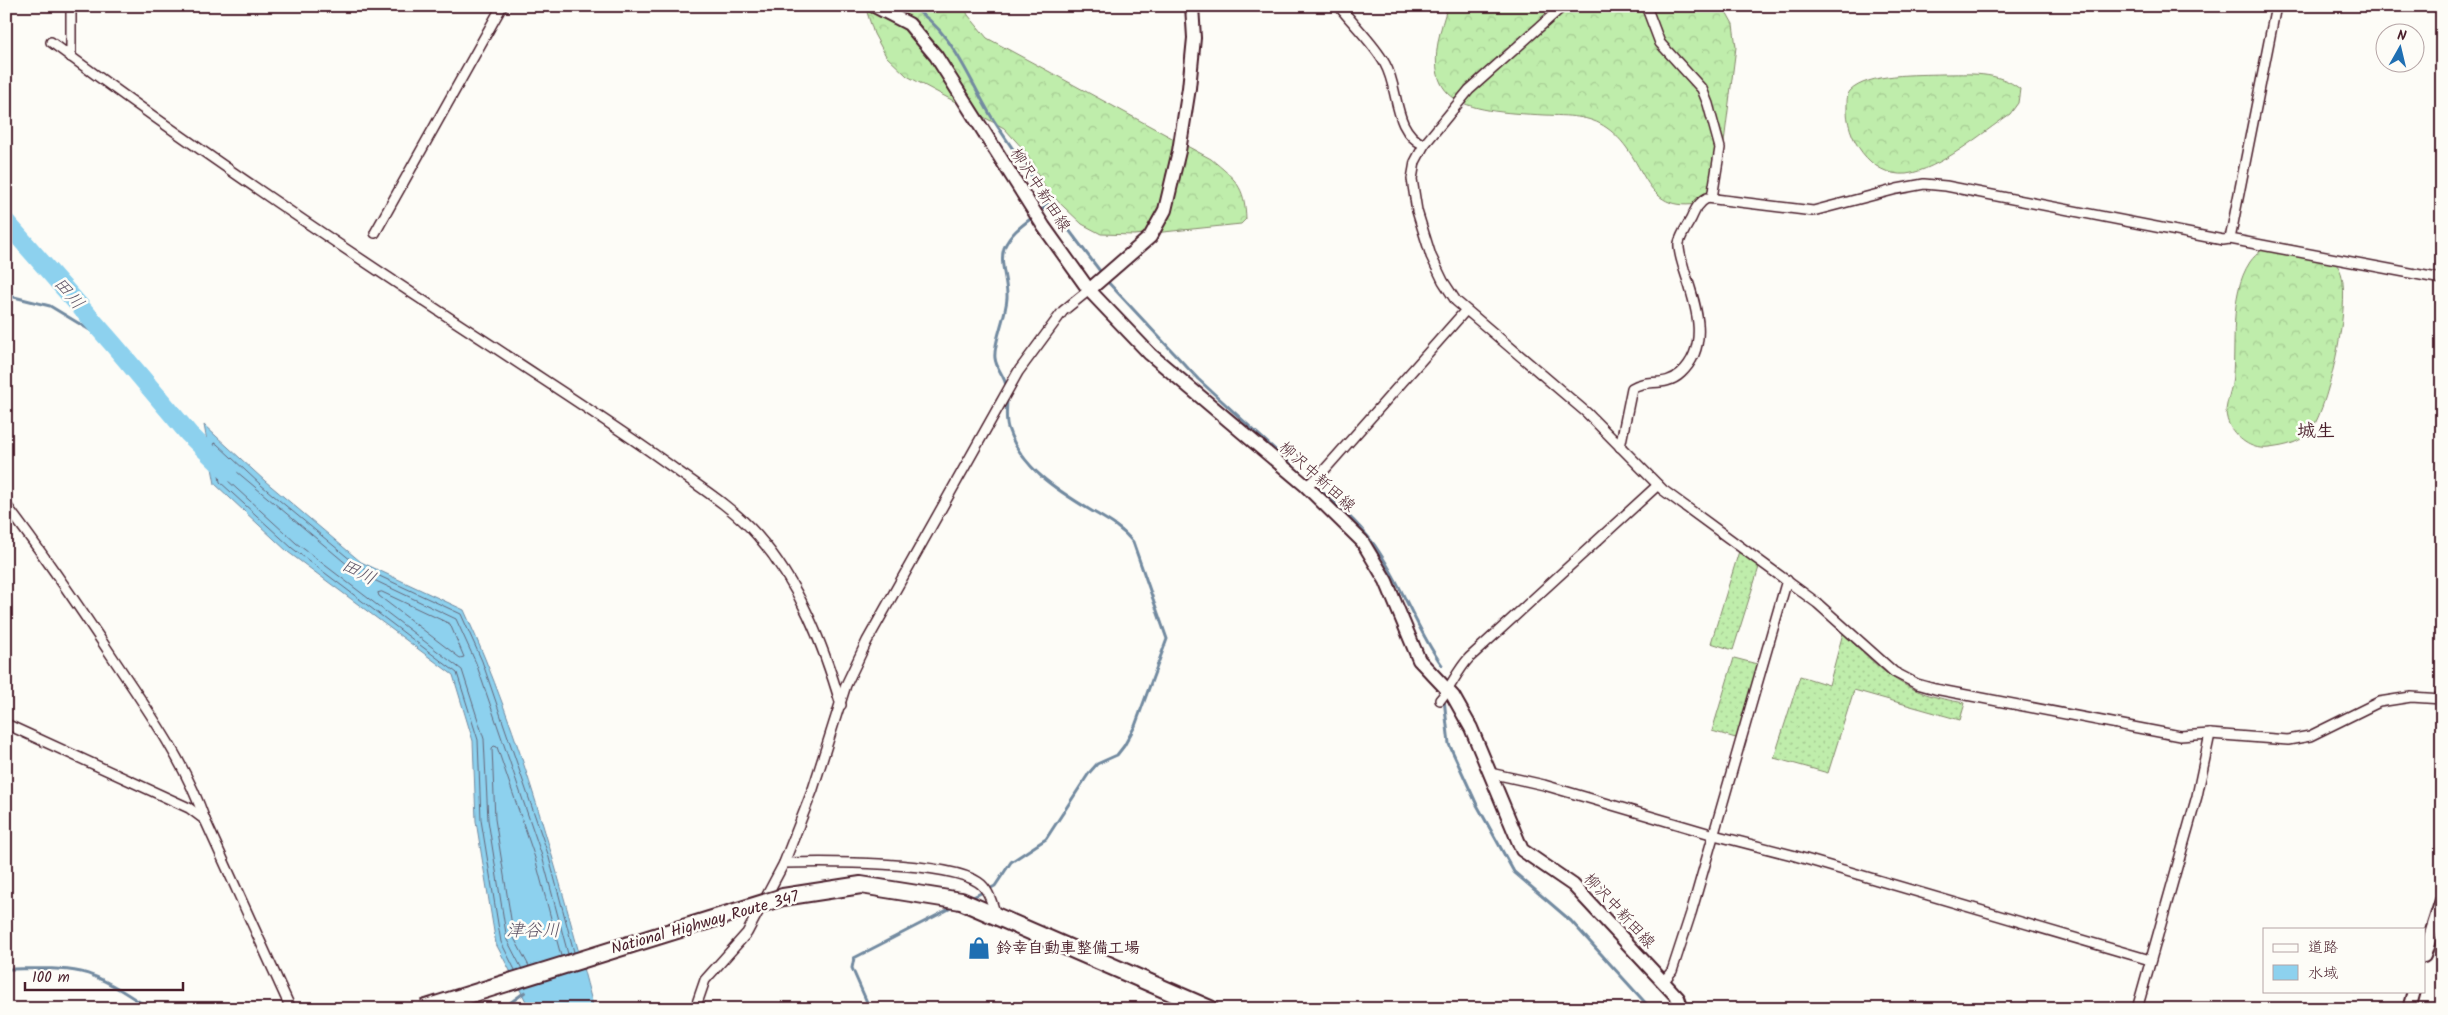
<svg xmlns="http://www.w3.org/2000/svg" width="2448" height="1015" viewBox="0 0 2448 1015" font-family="Kalam,'Klee One',sans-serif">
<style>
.grass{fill:url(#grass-dots);stroke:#84866b}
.forest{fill:url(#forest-crowns);stroke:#84866b}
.water{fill:#8dd1ee;stroke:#728aa0}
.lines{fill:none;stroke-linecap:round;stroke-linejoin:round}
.shore{stroke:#656679;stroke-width:1}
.stream{stroke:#728aa0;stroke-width:3}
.river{stroke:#8dd1ee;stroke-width:19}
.street-casing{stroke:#4a1f2b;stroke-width:12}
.secondary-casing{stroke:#4a1f2b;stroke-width:16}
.highway-casing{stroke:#4a1f2b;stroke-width:20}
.street{stroke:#fdfcf7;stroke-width:9}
.secondary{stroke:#fdfcf7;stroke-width:12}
.highway{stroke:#fdfcf7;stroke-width:16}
.highway-bridge-casing{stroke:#4a1f2b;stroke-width:20;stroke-linecap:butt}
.highway-bridge{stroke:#fdfcf7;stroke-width:16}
.labels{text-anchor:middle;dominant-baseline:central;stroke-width:5;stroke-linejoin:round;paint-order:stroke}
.street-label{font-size:16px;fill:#4a1f2b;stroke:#fdfcf7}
.poi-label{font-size:16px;font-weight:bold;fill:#4a1f2b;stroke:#fdfcf7;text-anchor:start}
.water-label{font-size:18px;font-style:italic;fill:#5e5466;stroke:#fdfcf7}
.quarter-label{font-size:19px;font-weight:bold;fill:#4a1f2b;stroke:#fdfcf7}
</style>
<defs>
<pattern id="grass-dots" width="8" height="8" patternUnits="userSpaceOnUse" patternTransform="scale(1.25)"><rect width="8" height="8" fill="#bfedab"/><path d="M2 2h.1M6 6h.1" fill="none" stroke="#a6cb93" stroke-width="1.8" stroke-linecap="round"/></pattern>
<pattern id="forest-crowns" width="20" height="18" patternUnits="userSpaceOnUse" patternTransform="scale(1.25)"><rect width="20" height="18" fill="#bfedab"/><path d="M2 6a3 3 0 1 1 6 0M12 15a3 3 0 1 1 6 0" fill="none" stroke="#a6cb93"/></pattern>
</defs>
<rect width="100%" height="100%" fill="#fdfcf7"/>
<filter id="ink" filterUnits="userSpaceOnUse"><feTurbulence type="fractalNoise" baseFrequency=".02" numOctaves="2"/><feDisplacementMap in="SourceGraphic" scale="10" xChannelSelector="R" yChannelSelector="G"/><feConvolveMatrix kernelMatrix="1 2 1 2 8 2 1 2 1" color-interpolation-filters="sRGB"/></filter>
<g filter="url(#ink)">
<g class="grass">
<path d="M 1740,548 L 1760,564 L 1733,650 L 1711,643 Z"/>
<path d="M 1843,633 C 1887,676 1902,693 1965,703 L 1960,720 L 1854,690 L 1828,773 L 1774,758 L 1800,676 L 1829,685 Z"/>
<path d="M 1734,658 L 1761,665 L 1739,739 L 1712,731 Z"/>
</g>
<g class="forest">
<path d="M 865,6 L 964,6 L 968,15 L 987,38 L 1211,159 C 1235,179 1245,186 1246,219 L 1241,224 L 1134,235 L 1101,234 L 1082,224 L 1047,191 L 1025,151 L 1004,128 L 907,76 L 886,56 L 874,34 Z"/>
<path d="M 1448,6 L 1723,6 L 1733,24 L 1736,47 L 1718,190 L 1710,201 C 1639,221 1651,159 1607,128 C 1589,115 1567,116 1545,115 C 1460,111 1413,105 1448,6 Z"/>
<path d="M 1942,74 C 1969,74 1998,71 2020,89 L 2018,103 L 2010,114 C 1982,133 1939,170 1906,174 C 1870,177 1845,137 1847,105 C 1847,100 1847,95 1850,91 C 1868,73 1918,75 1942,74 Z"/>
<path d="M 2277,243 C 2293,244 2330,253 2339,268 C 2354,294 2329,404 2312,429 C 2302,443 2285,446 2269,448 C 2253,450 2240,441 2231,428 C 2228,423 2226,417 2226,410 C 2227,402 2230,393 2232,384 C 2237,347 2228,295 2250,262 C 2257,252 2266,247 2277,243 Z"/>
</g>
<path class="water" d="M 204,425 L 265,481 L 361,562 L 464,610 C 522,737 558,874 594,1009 L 530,1009 L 496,944 L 476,821 L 473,741 L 453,675 L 288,552 L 215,484 Z"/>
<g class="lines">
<g class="shore">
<path d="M 382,592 L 450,624 L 464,657 L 460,658 L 379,596 L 378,593 Z"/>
<path d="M 529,966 L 514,938 L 495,819 L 492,748 L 494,746 L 497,747 L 535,858 L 561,956"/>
<path d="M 522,969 L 507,940 L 488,820 L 484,739 L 462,670 L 296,543 L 226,479 L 224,461 L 355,571 L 456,619 L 476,663 L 542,856 L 568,954"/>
<path d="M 515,970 L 501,942 L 481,820 L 478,740 L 457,673 L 292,548 L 220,482 L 214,443 L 217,444 L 261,485 L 358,566 L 461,614 L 482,661 L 548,854 L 574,952"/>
</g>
<g class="stream">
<path d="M 909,6 C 951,27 968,78 991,116 C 1009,145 1030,173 1050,202 L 1050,205 L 1103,275"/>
<path d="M 1038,213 L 1050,202"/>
<path d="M 1106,280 L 1198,379 L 1308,480"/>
<path d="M 6,295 L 50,306 L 113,344"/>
<path d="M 1006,386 C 1005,376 996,369 995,358 C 993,343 1006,317 1007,298 C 1008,282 999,263 1004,248 C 1010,234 1021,226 1033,217"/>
<path d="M 1313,484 C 1338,506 1363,526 1381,555 C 1404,590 1417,630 1442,665"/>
<path d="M 1444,699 L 1449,744 L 1477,805 L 1514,872 L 1571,921 L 1651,1009"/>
<path d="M 969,899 L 995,886 L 1011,862 L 1046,839 L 1089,773 L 1097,764 L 1117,755 L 1124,746 L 1135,726 L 1167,639 L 1133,542 C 1121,527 1107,520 1090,510 C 1057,490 1021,468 1008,428 C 1005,419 1007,407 1007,398"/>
<path d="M 6,969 C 31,969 56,967 81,972 C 101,976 132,997 150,1009"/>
<path d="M 509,1009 L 510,1003 L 525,992"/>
<path d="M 870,1009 L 852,968 L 854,958 L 955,906"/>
</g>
<path class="river" d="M 6,222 L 113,344 L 189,434 L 228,472"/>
<defs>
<g id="street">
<path d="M 1339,6 C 1352,23 1375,45 1385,64 C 1400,90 1392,130 1424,145"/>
<path d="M 1563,6 L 1469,90 L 1424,145 L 1415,162 L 1412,179 L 1417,211 L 1431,256 L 1443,281 L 1456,301 L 1587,413 L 1663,490 L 1817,603 L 1894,672 L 1917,684 L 1935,689 L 2180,736 L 2210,734 L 2288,740 L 2310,736 L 2379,702 L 2411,697 L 2442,699"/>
<path d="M 1646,6 L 1660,43 L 1702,89 L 1708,104 L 1720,148 L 1712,198"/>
<path d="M 51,42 C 194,148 342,248 491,345 C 554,387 618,427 679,472 C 706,491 736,511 757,535 C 799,583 823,644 841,705"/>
<path d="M 71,57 L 71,6"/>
<path d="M 375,233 L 502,6"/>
<path d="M 2230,239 L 2276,6"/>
<path d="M 1620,447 L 1632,388 C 1647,378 1665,388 1681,373 C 1712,344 1694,301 1684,269 C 1682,261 1678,251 1679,243 C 1681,235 1687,226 1691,219 C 1695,210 1698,203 1707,198 L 1813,211 L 1897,189 L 1924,184 L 1946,186 L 2223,240 L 2230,239 L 2442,279"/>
<path d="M 1306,486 L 1319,476 L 1466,310"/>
<path d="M 6,505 C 45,556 80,608 115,661 C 149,712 185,762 205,820 L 291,1009"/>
<path d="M 1440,700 C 1451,687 1457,671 1469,658 L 1658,485"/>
<path d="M 6,724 L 189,808 L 205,820"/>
<path d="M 1490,773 L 1544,785 L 1714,835 L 1792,855 L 2150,960"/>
<path d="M 784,863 C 825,862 946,861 978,882 C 989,889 992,904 996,915"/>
<path d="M 1663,982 L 1672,971 L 1691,913 L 1787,580"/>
<path d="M 695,1009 L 705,980 L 747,933 L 784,863 L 813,789 L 846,685 L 867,641 L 1018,372 L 1063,311 L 1089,290"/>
<path d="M 2137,1009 L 2197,796 L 2210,734"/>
</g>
<g id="secondary">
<path d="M 874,6 L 909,24 L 936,56 L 1044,227 L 1089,290 L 1150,354 L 1306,486 L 1362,541 L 1386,581 L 1419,660 L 1453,696 L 1471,728 L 1522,850 L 1573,885 L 1678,998 L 1682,1009"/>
<path d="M 1089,290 L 1150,237 L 1165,210 L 1179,151 L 1189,88 L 1194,38 L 1192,6"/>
<path d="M 2424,956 L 2442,900"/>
<path d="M 2409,1009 L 2414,991"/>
</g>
<path id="highway" d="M 961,901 L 1210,1009"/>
</defs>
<use href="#street" class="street-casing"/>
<use href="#secondary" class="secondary-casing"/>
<use href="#highway" class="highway-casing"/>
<use href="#street" class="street"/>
<use href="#secondary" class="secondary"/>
<use href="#highway" class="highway"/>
<defs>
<path id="highway-bridge" d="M 423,1009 L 783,897 L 861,885 L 961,901"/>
</defs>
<use href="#highway-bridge" class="highway-bridge-casing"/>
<use href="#highway-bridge" class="highway-bridge"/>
</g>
</g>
<defs>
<symbol id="shop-bare" viewBox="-9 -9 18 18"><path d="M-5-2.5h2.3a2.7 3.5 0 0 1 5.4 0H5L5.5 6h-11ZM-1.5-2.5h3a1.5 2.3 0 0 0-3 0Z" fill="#1f6fb2" stroke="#fdfcf7" stroke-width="2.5" paint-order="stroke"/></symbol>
</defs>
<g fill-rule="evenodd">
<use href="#shop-bare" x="963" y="932" width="32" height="32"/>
</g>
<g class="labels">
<g class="street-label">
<text transform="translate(1040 190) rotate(57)">柳沢中新田線</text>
<text transform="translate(1317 477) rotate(42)">柳沢中新田線</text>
<text transform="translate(1619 911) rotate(47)">柳沢中新田線</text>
<text transform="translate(705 923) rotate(-16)">National Highway Route 347</text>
</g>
<g class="poi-label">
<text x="996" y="948">鈴幸自動車整備工場</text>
</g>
<g class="water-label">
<text transform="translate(68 294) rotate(49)">田川</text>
<text transform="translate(358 573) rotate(27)">田川</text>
<text x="533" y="931">津谷川</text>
</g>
<g class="quarter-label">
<text x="2316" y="432">城生</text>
</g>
</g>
<rect width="2448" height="1015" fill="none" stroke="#fdfcf7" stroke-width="25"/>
<rect x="12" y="12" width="2423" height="990" fill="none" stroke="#4a1f2b" stroke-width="2" filter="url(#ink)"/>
<rect x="2263" y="928" width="162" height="65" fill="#fdfcf7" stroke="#b5a4a5"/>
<rect x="2273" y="944" width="25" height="8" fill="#fdfcf7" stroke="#b5a4a5"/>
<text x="2308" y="952" font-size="15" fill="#4a1f2b">道路</text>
<rect x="2273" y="965" width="25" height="15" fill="#8dd1ee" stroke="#b5a4a5"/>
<text x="2308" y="978" font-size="15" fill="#4a1f2b">水域</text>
<g transform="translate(2400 48) rotate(8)"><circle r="24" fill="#fdfcf7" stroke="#b5a4a5"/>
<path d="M0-4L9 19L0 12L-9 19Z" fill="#1f6fb2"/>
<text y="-8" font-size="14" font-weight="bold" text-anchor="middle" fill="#4a1f2b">N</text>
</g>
<path d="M25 982v8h158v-8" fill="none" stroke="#4a1f2b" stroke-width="2.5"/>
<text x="32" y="982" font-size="15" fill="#4a1f2b" stroke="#fdfcf7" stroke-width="4" paint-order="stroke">100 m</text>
</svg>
